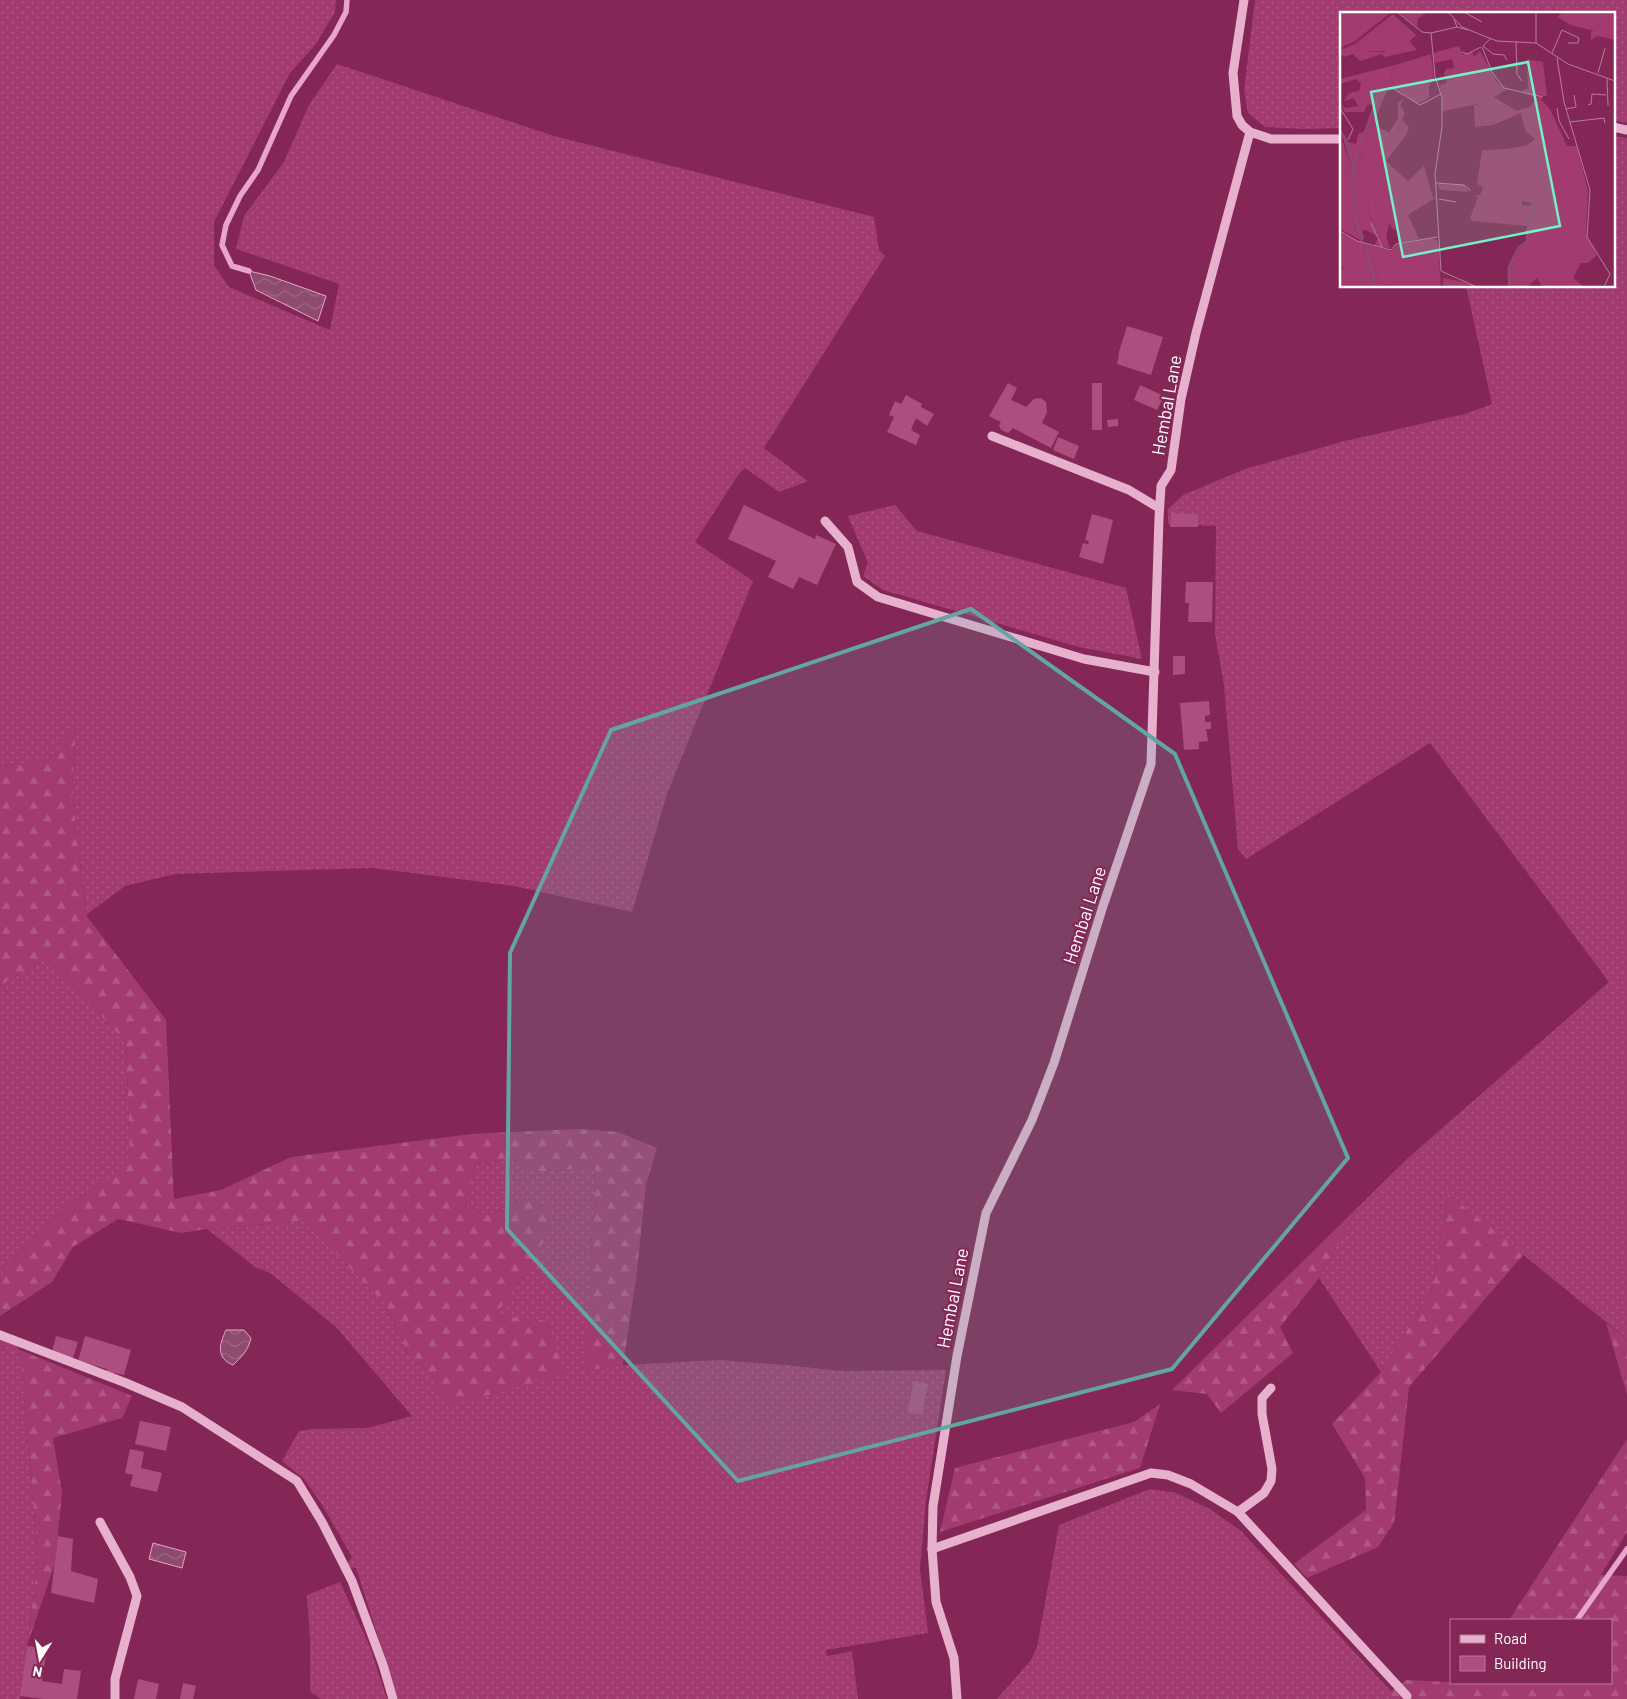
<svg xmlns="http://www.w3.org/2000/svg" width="1627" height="1699" viewBox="0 0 1627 1699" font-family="Barlow,sans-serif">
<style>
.grass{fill:url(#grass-dots)}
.forest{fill:url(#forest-firs)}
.water{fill:url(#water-waves);stroke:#e8a5c9}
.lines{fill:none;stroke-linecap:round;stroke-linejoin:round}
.stream{stroke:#e8a5c9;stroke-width:5.5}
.building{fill:#ac4f7f}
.minor{stroke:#e7b1cd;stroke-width:9}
.marked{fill:#63a6a1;fill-opacity:0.2;stroke:#63a6a1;stroke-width:4;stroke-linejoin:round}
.labels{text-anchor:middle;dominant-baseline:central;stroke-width:4.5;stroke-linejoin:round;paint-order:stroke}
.street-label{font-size:18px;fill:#fff;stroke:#842756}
.inset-river{fill:none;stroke:#8e4b6d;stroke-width:2.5}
.inset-road{fill:none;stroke:#b57d9a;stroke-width:1}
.view{fill:#76f0c4;fill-opacity:0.15;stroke:#76f0c4;stroke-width:2.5}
.inset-edge{fill:none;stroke:#fff;stroke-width:2.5}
</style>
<defs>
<pattern id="grass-dots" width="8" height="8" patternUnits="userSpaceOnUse" patternTransform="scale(1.25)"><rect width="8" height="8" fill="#a13b70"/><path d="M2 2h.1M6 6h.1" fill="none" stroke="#af5885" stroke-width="1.8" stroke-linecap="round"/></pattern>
<pattern id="forest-firs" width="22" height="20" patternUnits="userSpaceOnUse" patternTransform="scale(1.25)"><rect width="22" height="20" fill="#a13b70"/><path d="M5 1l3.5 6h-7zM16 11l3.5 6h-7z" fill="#af5885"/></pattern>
<pattern id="water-waves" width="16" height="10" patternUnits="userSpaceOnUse" patternTransform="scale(1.25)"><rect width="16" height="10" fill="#8e4b6d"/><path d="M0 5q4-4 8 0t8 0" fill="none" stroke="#9f6683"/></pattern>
</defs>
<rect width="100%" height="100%" fill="#842756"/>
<g class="grass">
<path d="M 0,0 L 336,0 L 335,12 L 316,44 L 290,73 L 214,222 L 214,265 L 229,287 L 330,330 L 339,284 L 236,249 L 244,216 L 284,162 L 309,105 L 337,64 L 554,136 L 874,217 L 879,250 L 885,256 L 764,448 L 808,481 L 779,492 L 745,468 L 738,475 L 695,542 L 753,581 L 667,794 L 632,912 L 514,886 L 373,868 L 175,874 L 125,886 L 86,915 L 72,791 L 76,725 L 50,760 L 0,766 Z"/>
<path d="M 1255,0 L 1627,0 L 1627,123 L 1613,120 L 1613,14 L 1341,14 L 1341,128 L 1305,129 L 1265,127 L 1248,113 L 1244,90 Z"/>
<path d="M 1613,136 L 1627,138 L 1627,1339 L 1448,1194 L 1431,1292 L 1381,1372 L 1319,1278 L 1358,1207 L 1408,1158 L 1609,982 L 1430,743 L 1246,859 L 1238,849 L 1224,685 L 1215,634 L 1216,526 L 1168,524 L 1168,509 L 1183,495 L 1245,469 L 1345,441 L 1465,414 L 1492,404 L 1466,286 L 1613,286 Z"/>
<path d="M 895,505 L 917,531 L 1126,588 L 1142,659 L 1079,647 L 883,590 L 863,576 L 868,563 L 848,516 Z"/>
<path d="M 46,958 L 126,1042 L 130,1166 L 76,1199 L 33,1240 L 0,1276 L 0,986 Z"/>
<path d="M 513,1160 L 534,1172 L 595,1167 L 586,1371 L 623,1365 L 720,1360 L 785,1365 L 842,1371 L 946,1370 L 926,1501 L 920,1569 L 928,1633 L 826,1650 L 827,1656 L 852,1651 L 858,1699 L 398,1699 L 356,1568 L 345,1567 L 352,1557 L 321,1503 L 304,1479 L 282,1461 L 299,1431 L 312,1429 L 367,1428 L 412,1416 L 336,1327 L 270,1273 L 255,1267 L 207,1229 L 304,1221 L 384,1303 L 408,1353 L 494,1316 L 524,1277 L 518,1200 L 489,1215 L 465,1207 L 476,1163 Z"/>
<path d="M 0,1345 L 20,1350 L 38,1560 L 20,1699 L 0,1699 Z"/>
<path d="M 1150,1489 L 1176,1493 L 1210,1509 L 1241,1531 L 1391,1691 L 1390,1699 L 997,1699 L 1031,1660 L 1037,1647 L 1059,1525 Z"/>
<path d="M 340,1582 L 370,1647 L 387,1699 L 321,1699 L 310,1691 L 310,1640 L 307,1595 Z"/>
</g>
<g class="forest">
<path d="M 76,723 L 72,791 L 86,915 L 166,1020 L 174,1199 L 221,1190 L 291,1157 L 471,1134 L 580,1129 L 618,1132 L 657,1148 L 646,1184 L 636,1279 L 623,1365 L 586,1371 L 595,1167 L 534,1172 L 513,1160 L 476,1163 L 465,1207 L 489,1215 L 519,1200 L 550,1205 L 552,1226 L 524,1277 L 495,1315 L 548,1321 L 565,1374 L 452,1405 L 408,1353 L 384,1303 L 304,1221 L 207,1229 L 181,1233 L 118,1219 L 73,1247 L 52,1282 L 0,1316 L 0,1276 L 33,1240 L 76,1199 L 130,1165 L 126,1042 L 46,958 L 0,986 L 0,766 L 50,760 Z"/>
<path d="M 1448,1194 L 1524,1254 L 1409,1387 L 1394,1523 L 1378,1547 L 1307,1578 L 1294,1564 L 1366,1510 L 1365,1478 L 1332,1424 L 1381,1372 L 1431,1292 Z"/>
<path d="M 1358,1207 L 1319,1278 L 1280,1327 L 1293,1353 L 1221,1413 L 1207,1394 L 1172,1390 Z"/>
<path d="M 1606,1323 L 1627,1339 L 1627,1395 Z"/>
<path d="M 0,1329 L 20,1350 L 132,1396 L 122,1418 L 53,1438 L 62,1493 L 55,1563 L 27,1646 L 38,1559 L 20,1351 L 0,1345 Z"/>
<path d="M 1160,1404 L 1140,1468 L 940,1532 L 955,1468 L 1134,1422 Z"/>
<path d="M 1627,1439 L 1627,1532 L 1601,1575 L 1627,1576 L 1627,1699 L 1390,1699 L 1391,1691 L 1406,1680 L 1467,1683 L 1611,1683 L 1611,1620 L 1509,1620 Z"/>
</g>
<g class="water">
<path d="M 249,271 L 270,276 L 326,296 L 318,321 L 256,290 Z"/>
<path d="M 226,1330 L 244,1330 L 251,1338 C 248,1351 242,1356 233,1365 C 216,1358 219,1345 226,1330 Z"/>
<path d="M 153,1543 L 186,1552 L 182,1568 L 149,1559 Z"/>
</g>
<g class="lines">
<g class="stream">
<path d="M 249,271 L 232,266 L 222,245 L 226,225 L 240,196 L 258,170 L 291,96 L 334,35 L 346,12 L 347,0"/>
<path d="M 1577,1620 L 1627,1549"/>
</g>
</g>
<g class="building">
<path d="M 1127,326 L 1163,337 L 1151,375 L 1117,364 L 1119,355 L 1118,355 Z"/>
<path d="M 1008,383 L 1017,388 L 1011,400 L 1026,407 L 1034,399 L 1041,398 L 1046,402 L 1047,412 L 1042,423 L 1059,432 L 1051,448 L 1013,428 L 1008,433 L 1001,430 L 999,425 L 1001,422 L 989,416 Z"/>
<rect x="1092" y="383" width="10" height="47"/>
<path d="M 1140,385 L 1164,396 L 1157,410 L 1134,400 Z"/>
<path d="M 906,395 L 922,404 L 921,407 L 934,414 L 927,426 L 916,418 L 911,430 L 920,435 L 916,445 L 887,432 L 894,417 L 889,415 L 895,401 L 901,404 Z"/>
<path d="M 1118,419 L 1118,426 L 1108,427 L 1107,420 Z"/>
<path d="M 1058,437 L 1079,446 L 1074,459 L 1053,450 Z"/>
<path d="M 744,505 L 815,539 L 816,535 L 836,544 L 817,585 L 799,577 L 793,589 L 768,577 L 776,561 L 728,539 Z"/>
<path d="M 1171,513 L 1198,514 L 1198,527 L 1170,527 Z"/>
<path d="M 1092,514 L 1113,520 L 1103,564 L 1079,557 L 1083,543 L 1088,544 L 1089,541 L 1085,540 Z"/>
<path d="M 1186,582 L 1213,582 L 1212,622 L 1188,622 L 1189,603 L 1185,603 Z"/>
<path d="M 1173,656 L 1185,656 L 1185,674 L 1173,675 Z"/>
<path d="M 1209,701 L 1210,715 L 1205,716 L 1205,722 L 1211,722 L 1211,729 L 1206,729 L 1208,741 L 1199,742 L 1199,749 L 1184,750 L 1180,703 Z"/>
<path d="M 56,1336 L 78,1342 L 73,1358 L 52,1352 Z"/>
<path d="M 85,1336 L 131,1350 L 124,1375 L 114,1373 L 113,1376 L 106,1373 L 107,1369 L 78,1361 Z"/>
<path d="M 914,1381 L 928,1384 L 922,1415 L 907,1412 Z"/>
<path d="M 140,1421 L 171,1427 L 166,1451 L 135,1444 Z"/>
<path d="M 130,1449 L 144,1452 L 141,1468 L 162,1473 L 157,1492 L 130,1486 L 133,1475 L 125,1473 Z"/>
<path d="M 58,1536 L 73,1539 L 71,1571 L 98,1579 L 94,1603 L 51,1593 Z"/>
<path d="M 27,1646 L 47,1648 L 42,1681 L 62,1684 L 64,1669 L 81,1671 L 77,1699 L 44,1699 L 20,1696 Z"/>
<path d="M 138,1679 L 159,1684 L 156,1699 L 134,1699 Z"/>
<path d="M 183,1683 L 196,1686 L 193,1699 L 180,1699 Z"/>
</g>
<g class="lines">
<g class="minor">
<path d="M 1244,0 L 1233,73 L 1237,116 L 1242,125 L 1250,132 L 1271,139 L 1341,139"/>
<path d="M 1613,127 L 1627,130"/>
<path d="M 992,436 L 1129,490 L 1159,508"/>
<path d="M 825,521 L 848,547 L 857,582 L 878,597 L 1084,659 L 1155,672"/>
<path d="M 0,1335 L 126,1383 L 182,1407 L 297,1481 L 322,1522 L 352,1581 L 383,1665 L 393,1699"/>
<path d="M 1238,1512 L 1264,1493 L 1271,1481 L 1272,1469 L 1262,1414 L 1262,1398 L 1271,1388"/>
<path d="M 100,1522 L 130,1577 L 137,1596 L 115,1679 L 115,1699"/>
<path d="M 932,1549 L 1151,1473 L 1168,1475 L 1191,1484 L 1238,1512 L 1407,1696"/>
<path d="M 957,1699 L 954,1658 L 936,1602 L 932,1549 L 933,1506 L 957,1356 L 986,1213 L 1032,1120 L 1054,1063 L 1103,906 L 1151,764 L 1159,518 L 1161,486 L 1171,470 L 1181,399 L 1196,333 L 1250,132"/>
</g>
</g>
<path class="marked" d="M 971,609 L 1175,754 L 1348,1158 L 1172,1369 L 738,1481 L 507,1229 L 510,953 L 611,730 Z"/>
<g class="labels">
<g class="street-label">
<text transform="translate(1166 405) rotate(-80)">Hembal Lane</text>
<text transform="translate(1084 915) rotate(-72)">Hembal Lane</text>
<text transform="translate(952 1298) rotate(-79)">Hembal Lane</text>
</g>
</g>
<g transform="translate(1340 12)">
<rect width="275" height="275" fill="#842756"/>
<path d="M 0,0 L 50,0 L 50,1 L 15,29 L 0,36 ZM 223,0 L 260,0 L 263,2 L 255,19 L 231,13 L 217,5 ZM 53,2 L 76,23 L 61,38 L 25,40 L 15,32 ZM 119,34 L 123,43 L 132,40 L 134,45 L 140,39 L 157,70 L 166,78 L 154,85 L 177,99 L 168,102 L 155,91 L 148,96 L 144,106 L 153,106 L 152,110 L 141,112 L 138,92 L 103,99 L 100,73 L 107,71 L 104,61 L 106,57 L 114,56 L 113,50 L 112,47 L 95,51 L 93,41 ZM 91,42 L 94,65 L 89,74 L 89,86 L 78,92 L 54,76 L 50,64 L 55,53 ZM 186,47 L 203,50 L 207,84 L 193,84 ZM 197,89 L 203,89 L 211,99 L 227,134 L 237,134 L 248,179 L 246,222 L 257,243 L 248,251 L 241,251 L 233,266 L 244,275 L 202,275 L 197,266 L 187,275 L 170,275 L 170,255 L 180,236 L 188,230 L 188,219 L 195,197 L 193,191 L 182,189 L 182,193 L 193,194 L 187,214 L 132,209 L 130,206 L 138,185 L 133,183 L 140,183 L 143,175 L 137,172 L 142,138 L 168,137 L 187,133 L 195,127 L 200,144 L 202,118 L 198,122 L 189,115 L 186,104 ZM 61,107 L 69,115 L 66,123 L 46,149 L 68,169 L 84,154 L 93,186 L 97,185 L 68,203 L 79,227 L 59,231 L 57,217 L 53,218 L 50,212 L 38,217 L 29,203 L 28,191 L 17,173 L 17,158 L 21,151 L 22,131 L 32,112 L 57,125 ZM 0,123 L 11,153 L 7,160 L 12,162 L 17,190 L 14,212 L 15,219 L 22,225 L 20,228 L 0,217 ZM 97,172 L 124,173 L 129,180 L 100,178 ZM 0,220 L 23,231 L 27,247 L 18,251 L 30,262 L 34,275 L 0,275 L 0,258 L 6,255 L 0,256 ZM 92,226 L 98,229 L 101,275 L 54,275 L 39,271 L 28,233 L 52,239 L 56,233 ZM 103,266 L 124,270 L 136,275 L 103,275 Z" fill="#a13b70"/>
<path d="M 260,0 L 275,0 L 275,28 L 257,24 L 251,28 L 251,19 L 255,19 L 263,2 ZM 69,29 L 77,38 L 44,45 L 42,42 L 20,49 L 13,42 L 4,45 L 0,41 L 0,38 L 15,32 L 25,40 L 44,40 L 52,31 L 61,38 ZM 55,53 L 50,64 L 54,76 L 47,79 L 35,107 L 40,116 L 32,112 L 22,131 L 21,151 L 17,158 L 17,173 L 26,173 L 29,203 L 38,217 L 49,212 L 46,225 L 50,236 L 34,234 L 39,225 L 26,218 L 23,218 L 22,225 L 15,219 L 14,192 L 16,190 L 12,162 L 7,160 L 11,153 L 0,116 L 8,130 L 16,132 L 18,122 L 26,119 L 36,92 L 27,93 L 24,100 L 5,100 L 0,92 L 6,96 L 18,94 L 14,86 L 4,89 L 9,81 L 19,79 L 21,72 L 16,67 L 0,72 L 0,67 ZM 187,55 L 193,83 L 203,86 L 186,104 L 189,115 L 198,122 L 203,118 L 208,139 L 199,145 L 195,127 L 185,118 L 181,101 L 153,113 L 135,115 L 134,94 L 138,92 L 141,112 L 152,110 L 152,106 L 144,108 L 147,96 L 142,96 L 140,92 L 150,86 L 168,101 L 190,95 L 196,86 L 182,79 L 188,76 ZM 64,86 L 60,94 L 65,101 L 58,116 L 58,126 L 49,121 L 58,106 L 58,90 ZM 23,231 L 28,233 L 39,271 L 54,275 L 34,275 L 31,261 L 17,251 L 27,247 Z" fill="#a13b70"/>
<path d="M 31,247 L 35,261 L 30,264 L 24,262 L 17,251 Z" fill="#a13b70"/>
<path d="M 58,0 L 88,0 L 78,6 L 77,15 Z" fill="#a13b70"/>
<path class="inset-river" d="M 0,119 L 8,132 L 13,153M 21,229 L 23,225 L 16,213 L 13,154 L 38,84M 25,233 L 35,275M 169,275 L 169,255 L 179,235 L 187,230 L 187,219 L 194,196 L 191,192"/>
<path class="inset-road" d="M 57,0 L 82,20 L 91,21M 108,0 L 122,15 L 134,20 L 157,29 L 196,31 L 228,52 L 275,69M 124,0 L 142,10M 114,7 L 117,15 L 128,18M 91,21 L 95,64 L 102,86 L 102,115 L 95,162 L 101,259 L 137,275M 91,21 L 117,15M 150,27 L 143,34 L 153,42 L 164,43 L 167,48M 176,30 L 177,62 L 182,69M 196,31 L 196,0M 142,35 L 152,60 L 164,76 L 203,85M 122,40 L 127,42 L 141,35M 212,41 L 222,18 L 239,26 L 238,31 L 228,31M 217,46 L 224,90 L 250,178 L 247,225 L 270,262 L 264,275M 258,61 L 265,36M 267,66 L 268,94M 52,76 L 80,93 L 101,82M 248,93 L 251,92 L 252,82 L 266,83M 0,96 L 13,117 L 8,128M 217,96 L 219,109 L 229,127M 226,97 L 236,95 L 234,83M 230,110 L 264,106 L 265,111M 96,171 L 124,173 L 131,179M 99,187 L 116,190M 31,211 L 42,235M 0,219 L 17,229 L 51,238 L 56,232 L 97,225"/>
<path class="view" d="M 188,50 L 220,214 L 63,245 L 31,80 Z"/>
<rect width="275" height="275" class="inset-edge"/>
</g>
<rect x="1450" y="1619" width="162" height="65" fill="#842756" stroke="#b57d9a"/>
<rect x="1460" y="1635" width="25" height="8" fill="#e7b1cd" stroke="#b57d9a"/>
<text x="1494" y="1644" font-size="15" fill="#ffffff">Road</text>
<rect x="1460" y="1656" width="25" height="15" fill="#ac4f7f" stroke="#b57d9a"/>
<text x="1494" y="1669" font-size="15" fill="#ffffff">Building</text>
<g transform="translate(40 1659) rotate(191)" stroke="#842756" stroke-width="4" paint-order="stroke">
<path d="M0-4L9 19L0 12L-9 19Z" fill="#ffffff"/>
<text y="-8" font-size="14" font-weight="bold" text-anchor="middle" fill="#ffffff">N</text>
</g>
</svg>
